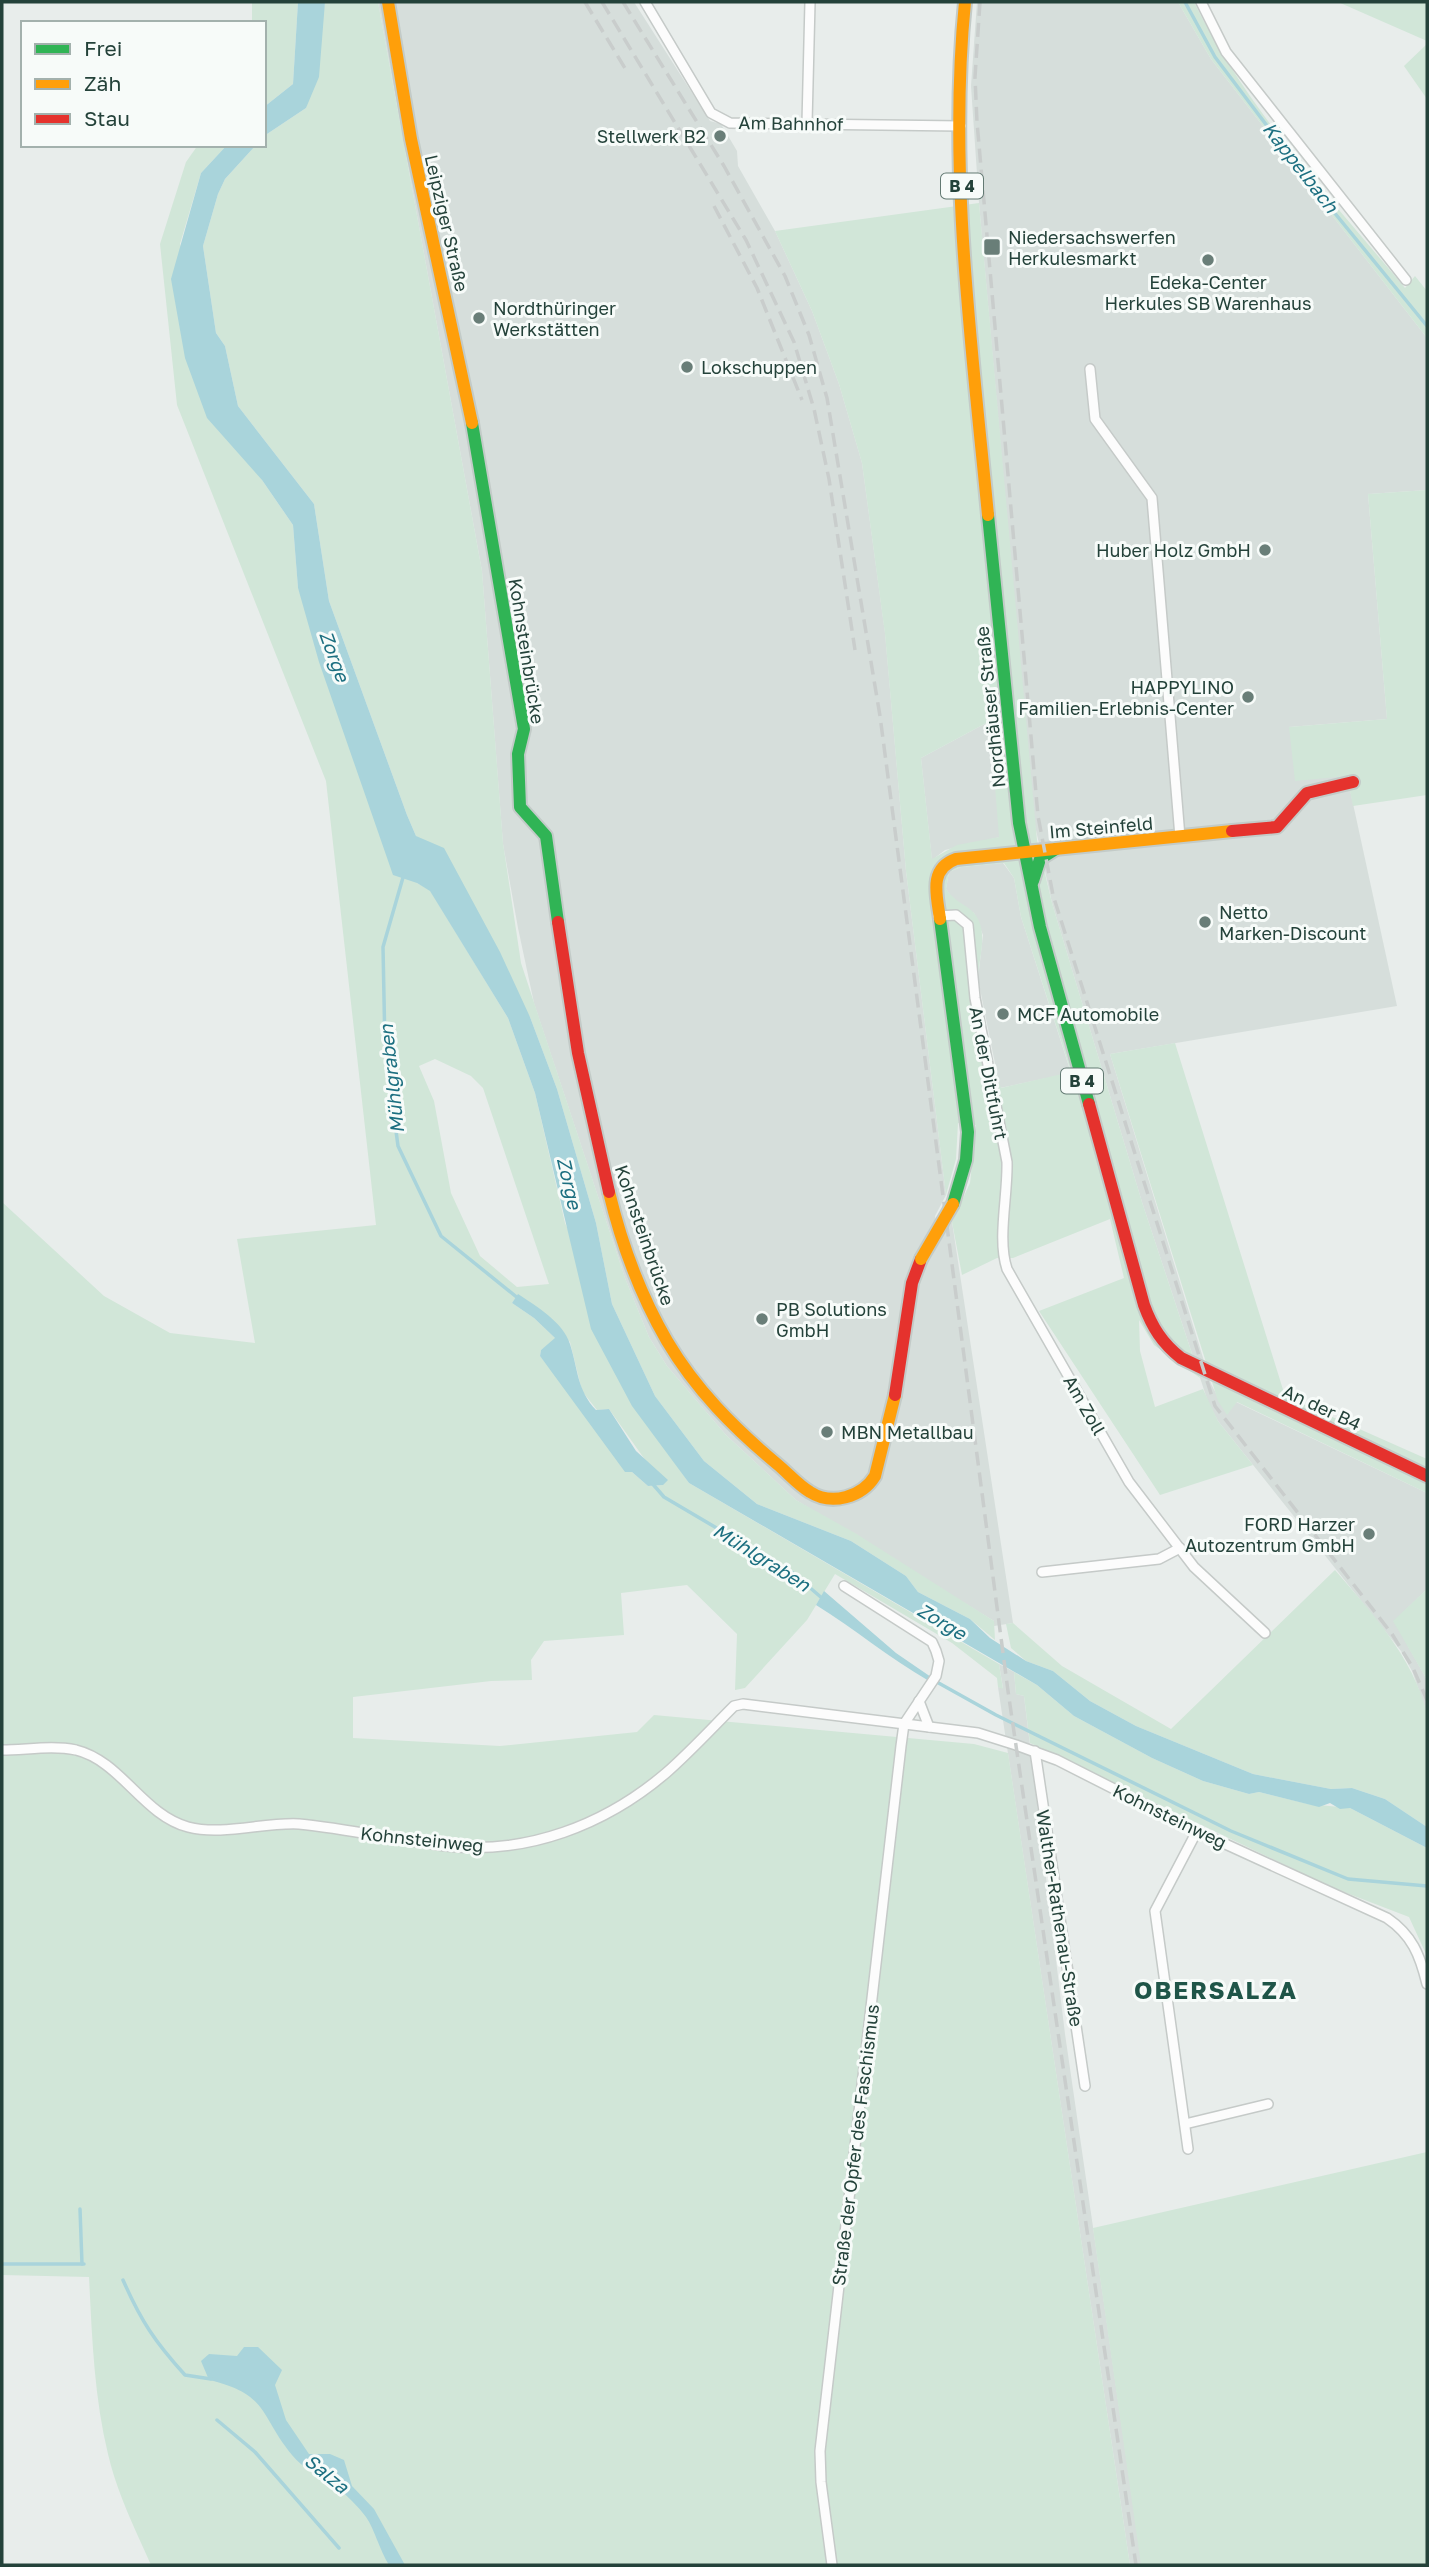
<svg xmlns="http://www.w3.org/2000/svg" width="1429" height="2567" viewBox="0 0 1429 2567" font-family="'Golos Text',sans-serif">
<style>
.built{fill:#d6dedb}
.green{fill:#d1e6d8;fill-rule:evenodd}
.water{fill:#a9d4db}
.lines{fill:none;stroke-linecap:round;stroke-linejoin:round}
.stream{stroke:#a9d4db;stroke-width:3.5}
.street-casing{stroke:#c5cac8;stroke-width:12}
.fast-casing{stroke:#c3cbc8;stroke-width:16}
.slow-casing{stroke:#c3cbc8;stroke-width:16}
.jam-casing{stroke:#c3cbc8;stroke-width:16}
.street{stroke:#fcfcfc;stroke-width:9}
.fast{stroke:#30b455;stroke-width:12}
.slow{stroke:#ff9f0a;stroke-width:12}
.jam{stroke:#e5322d;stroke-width:12}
.rail{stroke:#c9cdcc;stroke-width:3.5;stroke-dasharray:14 7;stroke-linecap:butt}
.slow-bridge-casing{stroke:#c3cbc8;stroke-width:16;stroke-linecap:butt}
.slow-bridge{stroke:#ff9f0a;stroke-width:12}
.poi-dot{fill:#697e78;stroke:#f7fbf9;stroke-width:2.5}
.labels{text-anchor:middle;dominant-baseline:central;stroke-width:6;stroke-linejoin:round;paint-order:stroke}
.shield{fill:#f7fbf9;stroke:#637a73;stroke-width:2}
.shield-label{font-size:16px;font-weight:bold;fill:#24423a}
.street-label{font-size:18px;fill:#24423a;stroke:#f7fbf9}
.poi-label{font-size:18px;fill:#24423a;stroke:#f7fbf9;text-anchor:start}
.water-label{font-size:19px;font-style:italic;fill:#1c6f80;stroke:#f7fbf9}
.district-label{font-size:24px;font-weight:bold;letter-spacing:2px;fill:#1f5548;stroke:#f7fbf9}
</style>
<rect width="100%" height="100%" fill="#e8edeb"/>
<g class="built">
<path d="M 378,2 L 634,2 L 710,121 L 721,124 L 737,151 L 738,166 L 775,231 L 812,311 L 839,384 L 862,463 L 885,633 L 906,871 L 946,1195 L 935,1216 L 939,1240 L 952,1222 L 1013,1623 L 994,1626 L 994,1621 L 796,1500 L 726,1435 L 667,1366 L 649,1337 L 625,1278 L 534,1003 L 518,928 L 503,844 L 482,571 Z"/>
<path d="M 977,2 L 1178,2 L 1211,59 L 1427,338 L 1427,490 L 1368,494 L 1387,719 L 1289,727 L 1347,776 L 1397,1006 L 1110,1054 L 1211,1384 L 1227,1414 L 1236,1402 L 1427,1493 L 1427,1589 L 1394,1621 L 1427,1680 L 1427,1713 L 1412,1671 L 1401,1651 L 1218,1421 L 1208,1402 L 1142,1202 L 1052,903 L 1034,821 L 979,203 L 971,86 Z"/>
<path d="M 990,721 L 1000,837 L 945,850 L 932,860 L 921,758 Z"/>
<path d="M 1003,863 L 1014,878 L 1021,917 L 1071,1073 L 1000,1088 L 978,979 L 983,935 L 974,913 L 955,902 L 946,889 L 949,872 L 961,867 Z"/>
<path d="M 999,1664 L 1014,1672 L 1016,1694 L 1024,1696 L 1065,2034 L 1142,2565 L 1130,2565 L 998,1687 L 1003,1688 Z"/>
</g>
<g class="green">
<path d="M 252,2 L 298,2 L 293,84 L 264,107 L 264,23 L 252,23 Z"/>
<path d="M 325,2 L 378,2 L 482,571 L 503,843 L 521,963 L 625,1278 L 649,1337 L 667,1366 L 726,1435 L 796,1500 L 855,1533 L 994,1621 L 995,1640 L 970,1619 L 918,1592 L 906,1576 L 851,1541 L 757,1504 L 704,1461 L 655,1396 L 612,1304 L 596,1223 L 557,1089 L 530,1017 L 416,836 L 407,815 L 329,601 L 314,504 L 238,406 L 225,346 L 216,333 L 203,246 L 218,194 L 225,179 L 256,145 L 264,145 L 264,136 L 306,108 Z"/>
<path d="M 1178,2 L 1194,2 C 1246,108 1330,198 1405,288 L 1415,276 L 1427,291 L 1427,338 L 1211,59 Z"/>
<path d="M 1338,2 L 1427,2 L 1427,41 Z"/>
<path d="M 1427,44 L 1427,99 L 1404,66 Z"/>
<path d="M 198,145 L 227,145 L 201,173 L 180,244 L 262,480 L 293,525 L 298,588 L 417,883 L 430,890 L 508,1018 L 535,1093 L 565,1223 L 673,1460 L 689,1483 L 999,1664 L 1003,1689 L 998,1687 L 997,1678 L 952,1643 L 835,1574 L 807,1620 L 745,1688 L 735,1690 L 737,1634 L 687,1585 L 621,1593 L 624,1635 L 544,1641 L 531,1660 L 532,1680 L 491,1681 L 353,1697 L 353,1738 L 500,1746 L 637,1732 L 654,1715 L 974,1744 L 1008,1753 L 1130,2565 L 151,2565 C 135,2529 117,2493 108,2454 C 94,2396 92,2336 89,2277 L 2,2275 L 2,1202 L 104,1296 L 170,1333 L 255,1343 L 237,1239 L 376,1225 L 326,781 L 177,405 L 160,244 L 186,162 ZM 435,1059 L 471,1076 L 483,1088 L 549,1284 L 517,1287 L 480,1256 L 451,1193 L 434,1101 L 419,1066 ZM 518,1295 L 570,1342 L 582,1391 L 597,1410 L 609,1409 L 663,1485 L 648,1486 L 632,1472 L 540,1356 L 541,1350 L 556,1339 L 534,1318 L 512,1303 Z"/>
<path d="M 979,203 L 1037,840 L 1052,903 L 1142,1202 L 1200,1378 L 1154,1345 L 1139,1320 L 1140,1351 L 1155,1407 L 1203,1389 L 1218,1421 L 1253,1465 L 1160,1495 L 1039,1311 L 1124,1278 L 1110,1219 L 1013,1258 L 997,1258 L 962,1275 L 952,1222 L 970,1183 L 976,1125 L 958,1123 L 956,1159 L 946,1195 L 906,871 L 885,634 L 862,463 L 839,384 L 812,311 L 775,231 ZM 990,721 L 999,837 L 957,845 L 932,859 L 921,758 ZM 1004,863 L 1014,878 L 1021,917 L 1071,1072 L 1001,1088 C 991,1059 977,1007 978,977 C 979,957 989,931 974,913 C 967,905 956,903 946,889 L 949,872 L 961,867 Z"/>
<path d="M 1427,490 L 1427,795 L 1353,806 L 1347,776 L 1295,781 L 1289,727 L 1387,719 L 1368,494 Z"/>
<path d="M 1175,1043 L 1285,1396 L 1427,1459 L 1427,1493 L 1237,1402 L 1227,1415 L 1218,1401 L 1110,1054 Z"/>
<path d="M 1335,1570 C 1373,1614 1412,1656 1427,1713 L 1427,1827 L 1385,1799 L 1352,1788 L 1331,1789 L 1253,1774 L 1136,1726 L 1090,1701 L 1053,1671 L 1026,1661 L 1011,1648 L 1006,1624 L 1013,1623 L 1062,1666 L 1171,1729 Z"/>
<path d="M 1427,1589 L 1427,1680 L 1393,1621 Z"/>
<path d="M 1014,1672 L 1037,1685 L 1074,1716 L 1152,1758 L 1203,1781 L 1249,1794 L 1259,1792 L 1308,1804 L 1350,1808 L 1427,1848 L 1427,1956 L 1409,1917 L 1331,1887 L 1030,1743 L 1024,1696 L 1016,1694 Z"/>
<path d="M 1427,2152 L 1427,2565 L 1141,2565 L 1093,2228 Z"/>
</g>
<g class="water">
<path d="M 298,2 L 325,2 L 319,77 L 306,108 L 264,136 L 264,107 L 293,84 Z"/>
<path d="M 227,145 L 256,145 L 225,179 L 218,194 L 203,246 L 216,333 L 225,346 L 238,406 L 314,504 L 329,601 L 407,815 L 416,836 L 444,848 L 500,952 L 530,1017 L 557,1089 L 596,1223 L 612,1304 L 655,1396 L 704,1461 L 757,1504 L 851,1541 L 906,1576 L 918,1592 L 970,1619 L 990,1638 L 1026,1661 L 1053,1671 L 1090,1701 L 1136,1726 L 1253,1774 L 1331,1789 L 1352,1788 L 1385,1799 L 1427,1827 L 1427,1848 L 1350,1808 L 1340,1809 L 1330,1803 L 1319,1807 L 1259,1792 L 1249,1794 L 1203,1781 L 1152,1758 L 1074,1716 L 1037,1685 L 689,1483 L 632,1406 L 591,1329 L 535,1093 L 508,1018 L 430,891 L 417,883 L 393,875 L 319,662 L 298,588 L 293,525 L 262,480 L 207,418 L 185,358 L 171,279 L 201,173 Z"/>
<path d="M 518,1294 C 536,1306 563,1322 570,1344 C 578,1369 577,1390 596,1410 L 609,1409 L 636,1451 L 668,1480 L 663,1485 L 648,1486 L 632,1472 L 625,1472 L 540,1356 L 541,1350 L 555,1338 L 534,1318 L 512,1303 Z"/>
<path d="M 824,1591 L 896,1653 L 931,1677 L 929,1681 C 889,1658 855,1629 816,1605 Z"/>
<path d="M 244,2347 L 258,2347 L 282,2370 L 275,2385 L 286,2420 L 309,2454 L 330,2454 L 344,2460 L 352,2486 L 374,2509 L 405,2565 L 389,2565 C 380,2551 374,2528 366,2517 C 359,2507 345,2494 336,2486 C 321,2475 304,2470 292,2455 C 259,2415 269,2394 209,2380 L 201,2361 L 209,2354 L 237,2356 Z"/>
</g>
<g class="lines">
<g class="stream">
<path d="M 1185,2 L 1215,57 L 1311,184 L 1427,326"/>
<path d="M 404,874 L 383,947 L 385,1048 L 398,1146 L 441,1236 L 519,1299"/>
<path d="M 651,1482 L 664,1497 L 793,1573 L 823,1599"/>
<path d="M 935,1681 L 996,1715 L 1231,1831 L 1348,1879 L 1427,1886"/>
<path d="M 80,2209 L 82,2264"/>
<path d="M 2,2264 L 84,2264"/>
<path d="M 123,2280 C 141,2321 155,2342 185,2375 L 211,2379"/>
<path d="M 217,2420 L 255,2452 L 339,2548"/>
</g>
<defs>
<g id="street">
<path d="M 645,2 L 711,113 L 730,123 L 961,126"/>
<path d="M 1201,2 L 1226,52 L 1406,280"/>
<path d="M 807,123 L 810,2"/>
<path d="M 1090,369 L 1095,419 L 1152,498 L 1180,837"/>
<path d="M 938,916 L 956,915 L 968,925 L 975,998 L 1007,1162 C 1008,1195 997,1239 1007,1269 L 1129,1482 L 1194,1567 L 1265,1633"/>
<path d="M 1042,1572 L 1159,1559 L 1180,1548"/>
<path d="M 919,1701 L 929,1727"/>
<path d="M 2,1750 C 26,1750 52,1745 76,1750 C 121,1761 143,1815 188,1827 C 223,1836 264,1822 299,1824 C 349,1829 397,1840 446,1846 C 527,1855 605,1825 666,1773 C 690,1752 712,1728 734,1706 L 743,1704 L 978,1733 L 1016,1745 L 1057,1760 L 1197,1831 L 1387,1918 C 1412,1935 1420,1955 1427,1984"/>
<path d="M 1035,1751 L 1085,2086"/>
<path d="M 1185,2124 L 1268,2104"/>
<path d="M 1188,2149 L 1155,1911 L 1197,1831"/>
<path d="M 832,2565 L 821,2482 L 820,2451 L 901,1746 L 904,1724 L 936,1676 L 939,1661 L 936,1651 L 932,1642 L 844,1586"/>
</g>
<g id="fast">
<path d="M 472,423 L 524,729 L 518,754 L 520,807 L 546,836 L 558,922"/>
<path d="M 988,515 L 1019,823 L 1040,927 L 1089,1104"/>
<path d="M 1033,881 L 1040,859 L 1056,849"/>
<path d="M 940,919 L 968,1132 L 966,1160 L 953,1204"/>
</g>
<g id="slow">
<path d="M 388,2 L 411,139 L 472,423"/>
<path d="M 965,2 C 948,170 972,348 988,515"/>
<path d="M 940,919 C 937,896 928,869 956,859 L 1232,831"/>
<path d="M 609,1192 C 621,1242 641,1296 667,1341 C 696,1390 734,1428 777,1464 C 788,1473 798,1485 810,1492 C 832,1506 862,1497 875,1476 L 895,1395"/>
</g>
<g id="jam">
<path d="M 1232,831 L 1277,827 L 1307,793 L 1353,782"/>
<path d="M 558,922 L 578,1053 L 609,1192"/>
<path d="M 1089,1104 L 1144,1305 C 1152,1327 1162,1343 1181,1358 L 1427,1476"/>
<path d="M 895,1395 L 912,1283 L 921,1259"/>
</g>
</defs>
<use href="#street" class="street-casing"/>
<use href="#fast" class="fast-casing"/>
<use href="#slow" class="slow-casing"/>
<use href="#jam" class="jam-casing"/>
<use href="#street" class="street"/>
<use href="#fast" class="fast"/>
<use href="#slow" class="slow"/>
<use href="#jam" class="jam"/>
<g class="rail">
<path d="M 585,2 L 626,70"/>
<path d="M 602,2 L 746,240 L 794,342 L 814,409 L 829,479 L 855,650"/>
<path d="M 623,2 L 724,166 L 785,276 L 809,335 L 827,398 L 880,716 L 1008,1691 L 1136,2565"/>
<path d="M 980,2 L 975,77 L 977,122 L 1038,816 L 1053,895 L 1215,1406 L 1392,1634 L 1413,1668 L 1427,1700"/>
<path d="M 714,206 L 757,288 L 802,400"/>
</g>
<defs>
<path id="slow-bridge" d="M 921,1259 L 953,1204"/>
</defs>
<use href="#slow-bridge" class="slow-bridge-casing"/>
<use href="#slow-bridge" class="slow-bridge"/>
</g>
<g class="poi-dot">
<circle cx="720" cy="136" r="7"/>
<rect x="983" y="238" width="18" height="18" rx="3.5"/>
<circle cx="1208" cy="260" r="7"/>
<circle cx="479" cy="318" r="7"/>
<circle cx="687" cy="367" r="7"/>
<circle cx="1265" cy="550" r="7"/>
<circle cx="1248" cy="697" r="7"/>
<circle cx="1205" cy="922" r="7"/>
<circle cx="1003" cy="1014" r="7"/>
<circle cx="762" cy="1319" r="7"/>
<circle cx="827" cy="1432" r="7"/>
<circle cx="1369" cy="1534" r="7"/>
</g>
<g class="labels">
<g class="shield">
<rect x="941" y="173.5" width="42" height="25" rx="5"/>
<rect x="1061" y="1068.5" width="42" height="25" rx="5"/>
</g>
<g class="shield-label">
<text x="962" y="186">B 4</text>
<text x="1082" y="1081">B 4</text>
</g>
<g class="street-label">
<text transform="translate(791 123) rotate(1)">Am Bahnhof</text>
<text transform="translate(447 223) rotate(77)">Leipziger Straße</text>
<text transform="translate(527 651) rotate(81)">Kohnsteinbrücke</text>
<text transform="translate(990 707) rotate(-96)">Nordhäuser Straße</text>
<text transform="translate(1101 827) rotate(-5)">Im Steinfeld</text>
<text transform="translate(989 1073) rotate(79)">An der Dittfuhrt</text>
<text transform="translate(645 1235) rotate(71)">Kohnsteinbrücke</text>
<text transform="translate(1085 1405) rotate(60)">Am Zoll</text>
<text transform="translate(1322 1407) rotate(25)">An der B4</text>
<text transform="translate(1170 1816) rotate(26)">Kohnsteinweg</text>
<text transform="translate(422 1839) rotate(6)">Kohnsteinweg</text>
<text transform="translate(1060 1918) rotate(81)">Walther-Rathenau-Straße</text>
<text transform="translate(855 2145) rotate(-83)">Straße der Opfer des Faschismus</text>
</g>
<g class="poi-label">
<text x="706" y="136" text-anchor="end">Stellwerk B2</text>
<text x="1008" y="237">Niedersachswerfen<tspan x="1008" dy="21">Herkulesmarkt</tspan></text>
<text x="1208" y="282" text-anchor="middle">Edeka-Center<tspan x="1208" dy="21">Herkules SB Warenhaus</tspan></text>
<text x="493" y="308">Nordthüringer<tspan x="493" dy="21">Werkstätten</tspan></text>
<text x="701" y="367">Lokschuppen</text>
<text x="1251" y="550" text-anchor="end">Huber Holz GmbH</text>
<text x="1234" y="687" text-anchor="end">HAPPYLINO<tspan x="1234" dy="21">Familien-Erlebnis-Center</tspan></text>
<text x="1219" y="912">Netto<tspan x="1219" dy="21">Marken-Discount</tspan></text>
<text x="1017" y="1014">MCF Automobile</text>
<text x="776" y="1309">PB Solutions<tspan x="776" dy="21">GmbH</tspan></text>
<text x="841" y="1432">MBN Metallbau</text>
<text x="1355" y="1524" text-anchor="end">FORD Harzer<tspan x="1355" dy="21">Autozentrum GmbH</tspan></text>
</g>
<g class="water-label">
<text transform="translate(1301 167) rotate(52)">Kappelbach</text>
<text transform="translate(335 656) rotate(70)">Zorge</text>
<text transform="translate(391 1079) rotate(-96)">Mühlgraben</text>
<text transform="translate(570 1183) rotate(77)">Zorge</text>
<text transform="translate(762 1557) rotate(32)">Mühlgraben</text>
<text transform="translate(942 1621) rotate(31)">Zorge</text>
<text transform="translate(327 2473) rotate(39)">Salza</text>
</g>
<g class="district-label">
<text x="1216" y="1989">OBERSALZA</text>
</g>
</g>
<rect width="1429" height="2567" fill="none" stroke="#24423a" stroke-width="7"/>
<rect x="21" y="21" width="245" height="126" fill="#f7fbf9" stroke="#a3b1ad" stroke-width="2"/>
<rect x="35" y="44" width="35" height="10" fill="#30b455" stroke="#a3b1ad" stroke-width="2"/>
<text x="84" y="56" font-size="21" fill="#24423a">Frei</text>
<rect x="35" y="79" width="35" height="10" fill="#ff9f0a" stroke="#a3b1ad" stroke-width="2"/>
<text x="84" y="91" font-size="21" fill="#24423a">Zäh</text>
<rect x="35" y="114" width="35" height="10" fill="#e5322d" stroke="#a3b1ad" stroke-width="2"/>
<text x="84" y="126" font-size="21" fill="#24423a">Stau</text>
</svg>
